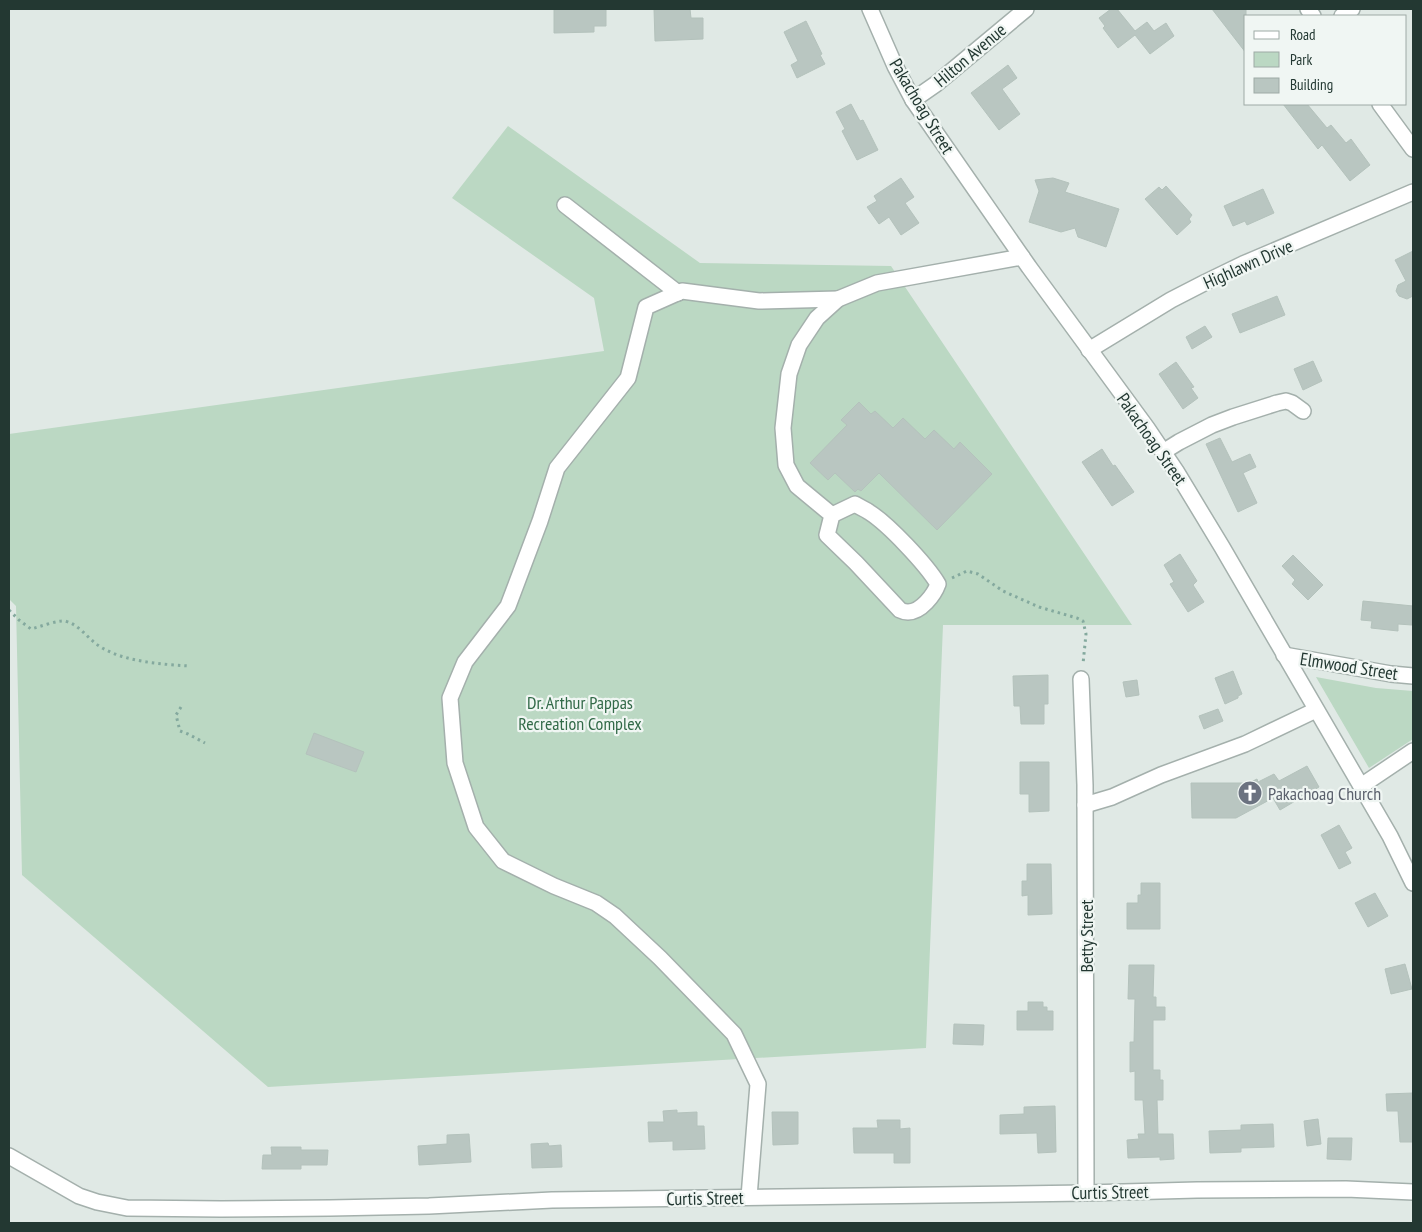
<svg xmlns="http://www.w3.org/2000/svg" width="1422" height="1232" viewBox="0 0 1422 1232" font-family="'PT Sans Narrow',sans-serif">
<style>
.green{fill:#bbd8c3}
.building{fill:#b9c6c1;stroke:#b4c2bc}
.lines{fill:none;stroke-linecap:round;stroke-linejoin:round}
.minor-casing{stroke:#a4b0ac;stroke-width:18}
.path{stroke:#84a99e;stroke-width:3;stroke-dasharray:2.5 4;stroke-linecap:butt}
.minor{stroke:#fff;stroke-width:15}
.labels{text-anchor:middle;dominant-baseline:central;stroke-width:4.5;stroke-linejoin:round;paint-order:stroke}
.street-label{font-size:18px;fill:#233832;stroke:#f0f6f3}
.park-label{font-size:18px;fill:#326a48;stroke:#f0f6f3}
.worship-label{font-size:18px;fill:#5b616d;stroke:#f0f6f3;text-anchor:start}
</style>
<rect width="100%" height="100%" fill="#e0e9e5"/>
<g class="green">
<path d="M 508,126 L 700,263 L 891,266 L 1132,625 L 943,625 L 926,1048 L 268,1087 L 22,875 L 16,606 L 9,599 L 9,434 L 604,351 L 594,298 L 452,198 Z"/>
<path d="M 1316,677 L 1376,688 L 1413,691 L 1413,739 L 1369,768 Z"/>
</g>
<g class="building">
<path d="M 554,9 L 606,9 L 606,26 L 594,26 L 594,32 L 554,33 Z"/>
<path d="M 654,9 L 690,9 L 691,18 L 703,18 L 703,39 L 655,41 Z"/>
<path d="M 1111,9 L 1117,9 L 1135,31 L 1147,22 L 1154,31 L 1166,23 L 1174,36 L 1150,54 L 1135,35 L 1118,48 L 1103,28 L 1105,26 L 1099,18 Z"/>
<path d="M 1212,9 L 1246,9 L 1246,53 Z"/>
<path d="M 806,21 L 822,54 L 820,55 L 825,64 L 797,78 L 791,65 L 798,61 L 784,32 Z"/>
<path d="M 1008,65 L 1017,78 L 1002,89 L 1020,114 L 999,130 L 971,93 Z"/>
<path d="M 851,104 L 860,121 L 863,120 L 878,150 L 857,160 L 842,131 L 845,129 L 836,112 Z"/>
<path d="M 1283,104 L 1307,104 L 1327,128 L 1331,125 L 1346,143 L 1351,139 L 1370,165 L 1350,181 L 1322,145 L 1318,149 Z"/>
<path d="M 901,178 L 914,197 L 905,203 L 919,223 L 901,235 L 889,217 L 879,224 L 867,207 L 877,201 L 874,196 Z"/>
<path d="M 1053,178 L 1069,183 L 1065,192 L 1119,209 L 1106,247 L 1078,237 L 1075,228 L 1061,232 L 1029,222 L 1039,191 L 1035,180 Z"/>
<path d="M 1166,186 L 1192,215 L 1189,219 L 1191,222 L 1177,235 L 1145,199 L 1159,187 L 1162,190 Z"/>
<path d="M 1263,189 L 1274,213 L 1247,225 L 1245,221 L 1233,226 L 1224,206 Z"/>
<path d="M 1413,251 L 1413,296 L 1407,299 L 1399,296 L 1396,291 L 1398,285 L 1406,281 L 1395,260 Z"/>
<path d="M 1277,296 L 1285,315 L 1240,333 L 1232,314 Z"/>
<path d="M 1205,326 L 1212,337 L 1192,349 L 1186,337 Z"/>
<path d="M 1313,361 L 1322,381 L 1303,390 L 1294,369 Z"/>
<path d="M 1176,362 L 1194,387 L 1191,388 L 1198,398 L 1183,409 L 1159,374 Z"/>
<path d="M 859,402 L 871,414 L 875,411 L 893,428 L 903,418 L 925,439 L 934,430 L 954,449 L 960,442 L 992,474 L 937,530 L 879,473 L 861,491 L 858,489 L 855,492 L 835,473 L 828,480 L 810,463 L 847,425 L 841,420 Z"/>
<path d="M 1220,438 L 1232,462 L 1250,454 L 1256,467 L 1243,473 L 1257,503 L 1238,512 L 1206,444 Z"/>
<path d="M 1102,449 L 1113,466 L 1115,465 L 1134,492 L 1112,506 L 1082,462 Z"/>
<path d="M 1180,554 L 1197,581 L 1193,585 L 1204,602 L 1188,612 L 1170,584 L 1174,582 L 1164,565 Z"/>
<path d="M 1293,555 L 1323,585 L 1308,600 L 1292,584 L 1295,580 L 1282,566 Z"/>
<path d="M 1363,601 L 1413,606 L 1412,625 L 1398,624 L 1398,631 L 1371,628 L 1372,621 L 1361,620 Z"/>
<path d="M 1233,671 L 1242,694 L 1238,696 L 1238,698 L 1225,704 L 1215,678 Z"/>
<path d="M 1048,675 L 1048,704 L 1044,704 L 1044,724 L 1021,724 L 1020,706 L 1014,706 L 1013,676 Z"/>
<path d="M 1137,680 L 1139,695 L 1126,697 L 1123,682 Z"/>
<path d="M 1218,709 L 1223,721 L 1204,729 L 1199,716 Z"/>
<path d="M 314,733 L 364,752 L 356,772 L 306,754 Z"/>
<path d="M 1020,762 L 1049,762 L 1049,811 L 1029,812 L 1029,794 L 1020,794 Z"/>
<path d="M 1307,766 L 1319,787 L 1280,810 L 1273,798 L 1236,818 L 1192,818 L 1191,783 L 1249,783 L 1257,779 L 1258,782 L 1274,774 L 1279,781 Z"/>
<path d="M 1339,825 L 1352,848 L 1345,852 L 1351,863 L 1339,869 L 1321,835 Z"/>
<path d="M 1027,864 L 1051,864 L 1052,914 L 1028,915 L 1028,895 L 1022,896 L 1022,881 L 1027,881 Z"/>
<path d="M 1141,883 L 1160,883 L 1160,929 L 1127,929 L 1127,903 L 1138,903 L 1138,895 L 1141,895 Z"/>
<path d="M 1375,893 L 1388,916 L 1368,927 L 1355,903 Z"/>
<path d="M 1405,964 L 1412,989 L 1391,994 L 1385,969 Z"/>
<path d="M 1129,965 L 1154,965 L 1153,997 L 1156,997 L 1156,1007 L 1165,1007 L 1165,1020 L 1153,1020 L 1153,1070 L 1160,1070 L 1160,1080 L 1163,1080 L 1163,1100 L 1157,1100 L 1158,1134 L 1173,1134 L 1174,1159 L 1160,1160 L 1160,1157 L 1128,1158 L 1127,1140 L 1139,1139 L 1138,1134 L 1145,1134 L 1143,1100 L 1135,1100 L 1135,1071 L 1130,1072 L 1130,1042 L 1134,1042 L 1135,999 L 1128,999 Z"/>
<path d="M 1028,1002 L 1043,1002 L 1043,1007 L 1047,1007 L 1047,1011 L 1053,1011 L 1053,1030 L 1017,1030 L 1017,1011 L 1028,1011 Z"/>
<path d="M 954,1024 L 984,1025 L 983,1045 L 953,1044 Z"/>
<path d="M 1413,1093 L 1413,1142 L 1400,1142 L 1398,1111 L 1387,1111 L 1386,1094 Z"/>
<path d="M 1055,1106 L 1056,1152 L 1038,1153 L 1037,1133 L 1000,1134 L 1000,1115 L 1024,1114 L 1024,1107 Z"/>
<path d="M 677,1110 L 677,1113 L 697,1112 L 697,1126 L 704,1126 L 705,1149 L 673,1150 L 673,1141 L 649,1142 L 648,1122 L 664,1122 L 663,1111 Z"/>
<path d="M 772,1112 L 798,1112 L 798,1144 L 773,1145 Z"/>
<path d="M 1318,1119 L 1321,1144 L 1307,1146 L 1304,1121 Z"/>
<path d="M 877,1120 L 900,1120 L 900,1129 L 910,1128 L 910,1163 L 894,1163 L 894,1153 L 854,1153 L 853,1128 L 878,1128 Z"/>
<path d="M 1273,1124 L 1274,1147 L 1241,1148 L 1241,1152 L 1210,1153 L 1209,1131 L 1241,1130 L 1241,1125 Z"/>
<path d="M 469,1134 L 471,1162 L 419,1165 L 418,1146 L 447,1144 L 447,1135 Z"/>
<path d="M 1328,1138 L 1352,1138 L 1351,1160 L 1327,1159 Z"/>
<path d="M 548,1143 L 549,1146 L 561,1145 L 562,1167 L 532,1168 L 531,1144 Z"/>
<path d="M 271,1147 L 301,1147 L 301,1150 L 328,1150 L 327,1165 L 301,1165 L 301,1169 L 262,1169 L 263,1155 L 272,1155 Z"/>
</g>
<g class="lines">
<defs>
<g id="minor">
<path d="M 870,9 L 895,66 L 913,100 L 1029,267 L 1147,428 L 1176,471 L 1222,547 L 1390,836 L 1413,883"/>
<path d="M 1308,9 L 1313,16"/>
<path d="M 1342,16 L 1352,9"/>
<path d="M 913,100 L 936,84 L 1026,9"/>
<path d="M 1380,104 L 1413,149"/>
<path d="M 565,205 L 678,293"/>
<path d="M 1089,350 L 1171,300 L 1206,282 L 1243,264 L 1413,192"/>
<path d="M 1163,452 L 1179,442 L 1212,425 L 1233,417 L 1277,403 L 1286,401 L 1292,403 L 1303,411"/>
<path d="M 832,515 L 827,535 L 856,563 L 900,610 C 902,611 907,612 908,612 C 921,612 934,595 938,584 C 926,564 888,524 869,512 C 865,509 859,507 855,504 L 832,515 L 797,486 L 786,465 L 783,428 L 789,374 L 799,345 L 817,318 L 838,299 L 877,283 L 1022,257"/>
<path d="M 1284,655 L 1391,674 L 1413,676"/>
<path d="M 1081,679 L 1085,785 L 1086,1193"/>
<path d="M 1361,786 L 1413,751"/>
<path d="M 1085,805 L 1112,797 L 1161,775 L 1245,744 L 1316,710"/>
<path d="M 9,1156 L 79,1196 L 97,1202 L 127,1208 L 221,1209 L 330,1208 L 429,1206 L 552,1200 L 1086,1193 L 1197,1190 L 1346,1189 L 1413,1192"/>
<path d="M 749,1197 L 758,1084 L 734,1034 L 660,958 L 615,916 L 596,903 L 554,886 L 503,861 L 476,827 L 455,763 L 450,698 L 465,662 L 508,606 L 540,521 L 557,468 L 628,378 L 646,307 L 682,291 L 759,301 L 838,299"/>
</g>
</defs>
<use href="#minor" class="minor-casing"/>
<g class="path">
<path d="M 952,578 L 967,571 L 978,574 L 1003,591 L 1039,607 L 1077,618 L 1083,621 L 1086,634 L 1083,664"/>
<path d="M 9,610 L 19,620 L 31,629 C 39,627 58,620 65,621 C 80,625 87,638 99,646 C 124,662 160,664 189,666"/>
<path d="M 181,707 L 176,715 L 180,731 L 188,734 L 205,743"/>
</g>
<use href="#minor" class="minor"/>
</g>
<defs>
<symbol id="church-disc" viewBox="-11 -11 22 22"><circle r="9.5" fill="#6b7280" stroke="#f0f6f3"/><path d="M-1.2-6h2.4v3.5h3.3v2.4h-3.3V6h-2.4V-.1h-3.3v-2.4h3.3Z" fill="#fff"/></symbol>
</defs>
<g fill-rule="evenodd">
<use href="#church-disc" x="1236" y="779" width="28" height="28"/>
</g>
<g class="labels">
<g class="street-label">
<text transform="translate(970 55) rotate(-40)">Hilton Avenue</text>
<text transform="translate(922 106) rotate(59)">Pakachoag Street</text>
<text transform="translate(1248 264) rotate(-24)">Highlawn Drive</text>
<text transform="translate(1152 439) rotate(55)">Pakachoag Street</text>
<text transform="translate(1349 666) rotate(9)">Elmwood Street</text>
<text transform="translate(1086 936) rotate(-90)">Betty Street</text>
<text transform="translate(1110 1192) rotate(-1)">Curtis Street</text>
<text transform="translate(705 1198) rotate(-1)">Curtis Street</text>
</g>
<g class="park-label">
<text x="580" y="702">Dr. Arthur Pappas<tspan x="580" dy="21">Recreation Complex</tspan></text>
</g>
<g class="worship-label">
<text x="1268" y="793">Pakachoag Church</text>
</g>
</g>
<rect width="1422" height="1232" fill="none" stroke="#233832" stroke-width="20"/>
<rect x="1244" y="15" width="162" height="90" fill="#f0f6f3" stroke="#9eaaa6"/>
<rect x="1254" y="31" width="25" height="8" fill="#ffffff" stroke="#9eaaa6"/>
<text x="1290" y="40" font-size="15" fill="#233832">Road</text>
<rect x="1254" y="52" width="25" height="15" fill="#bbd8c3" stroke="#9eaaa6"/>
<text x="1290" y="65" font-size="15" fill="#233832">Park</text>
<rect x="1254" y="78" width="25" height="15" fill="#b9c6c1" stroke="#9eaaa6"/>
<text x="1290" y="90" font-size="15" fill="#233832">Building</text>
</svg>
